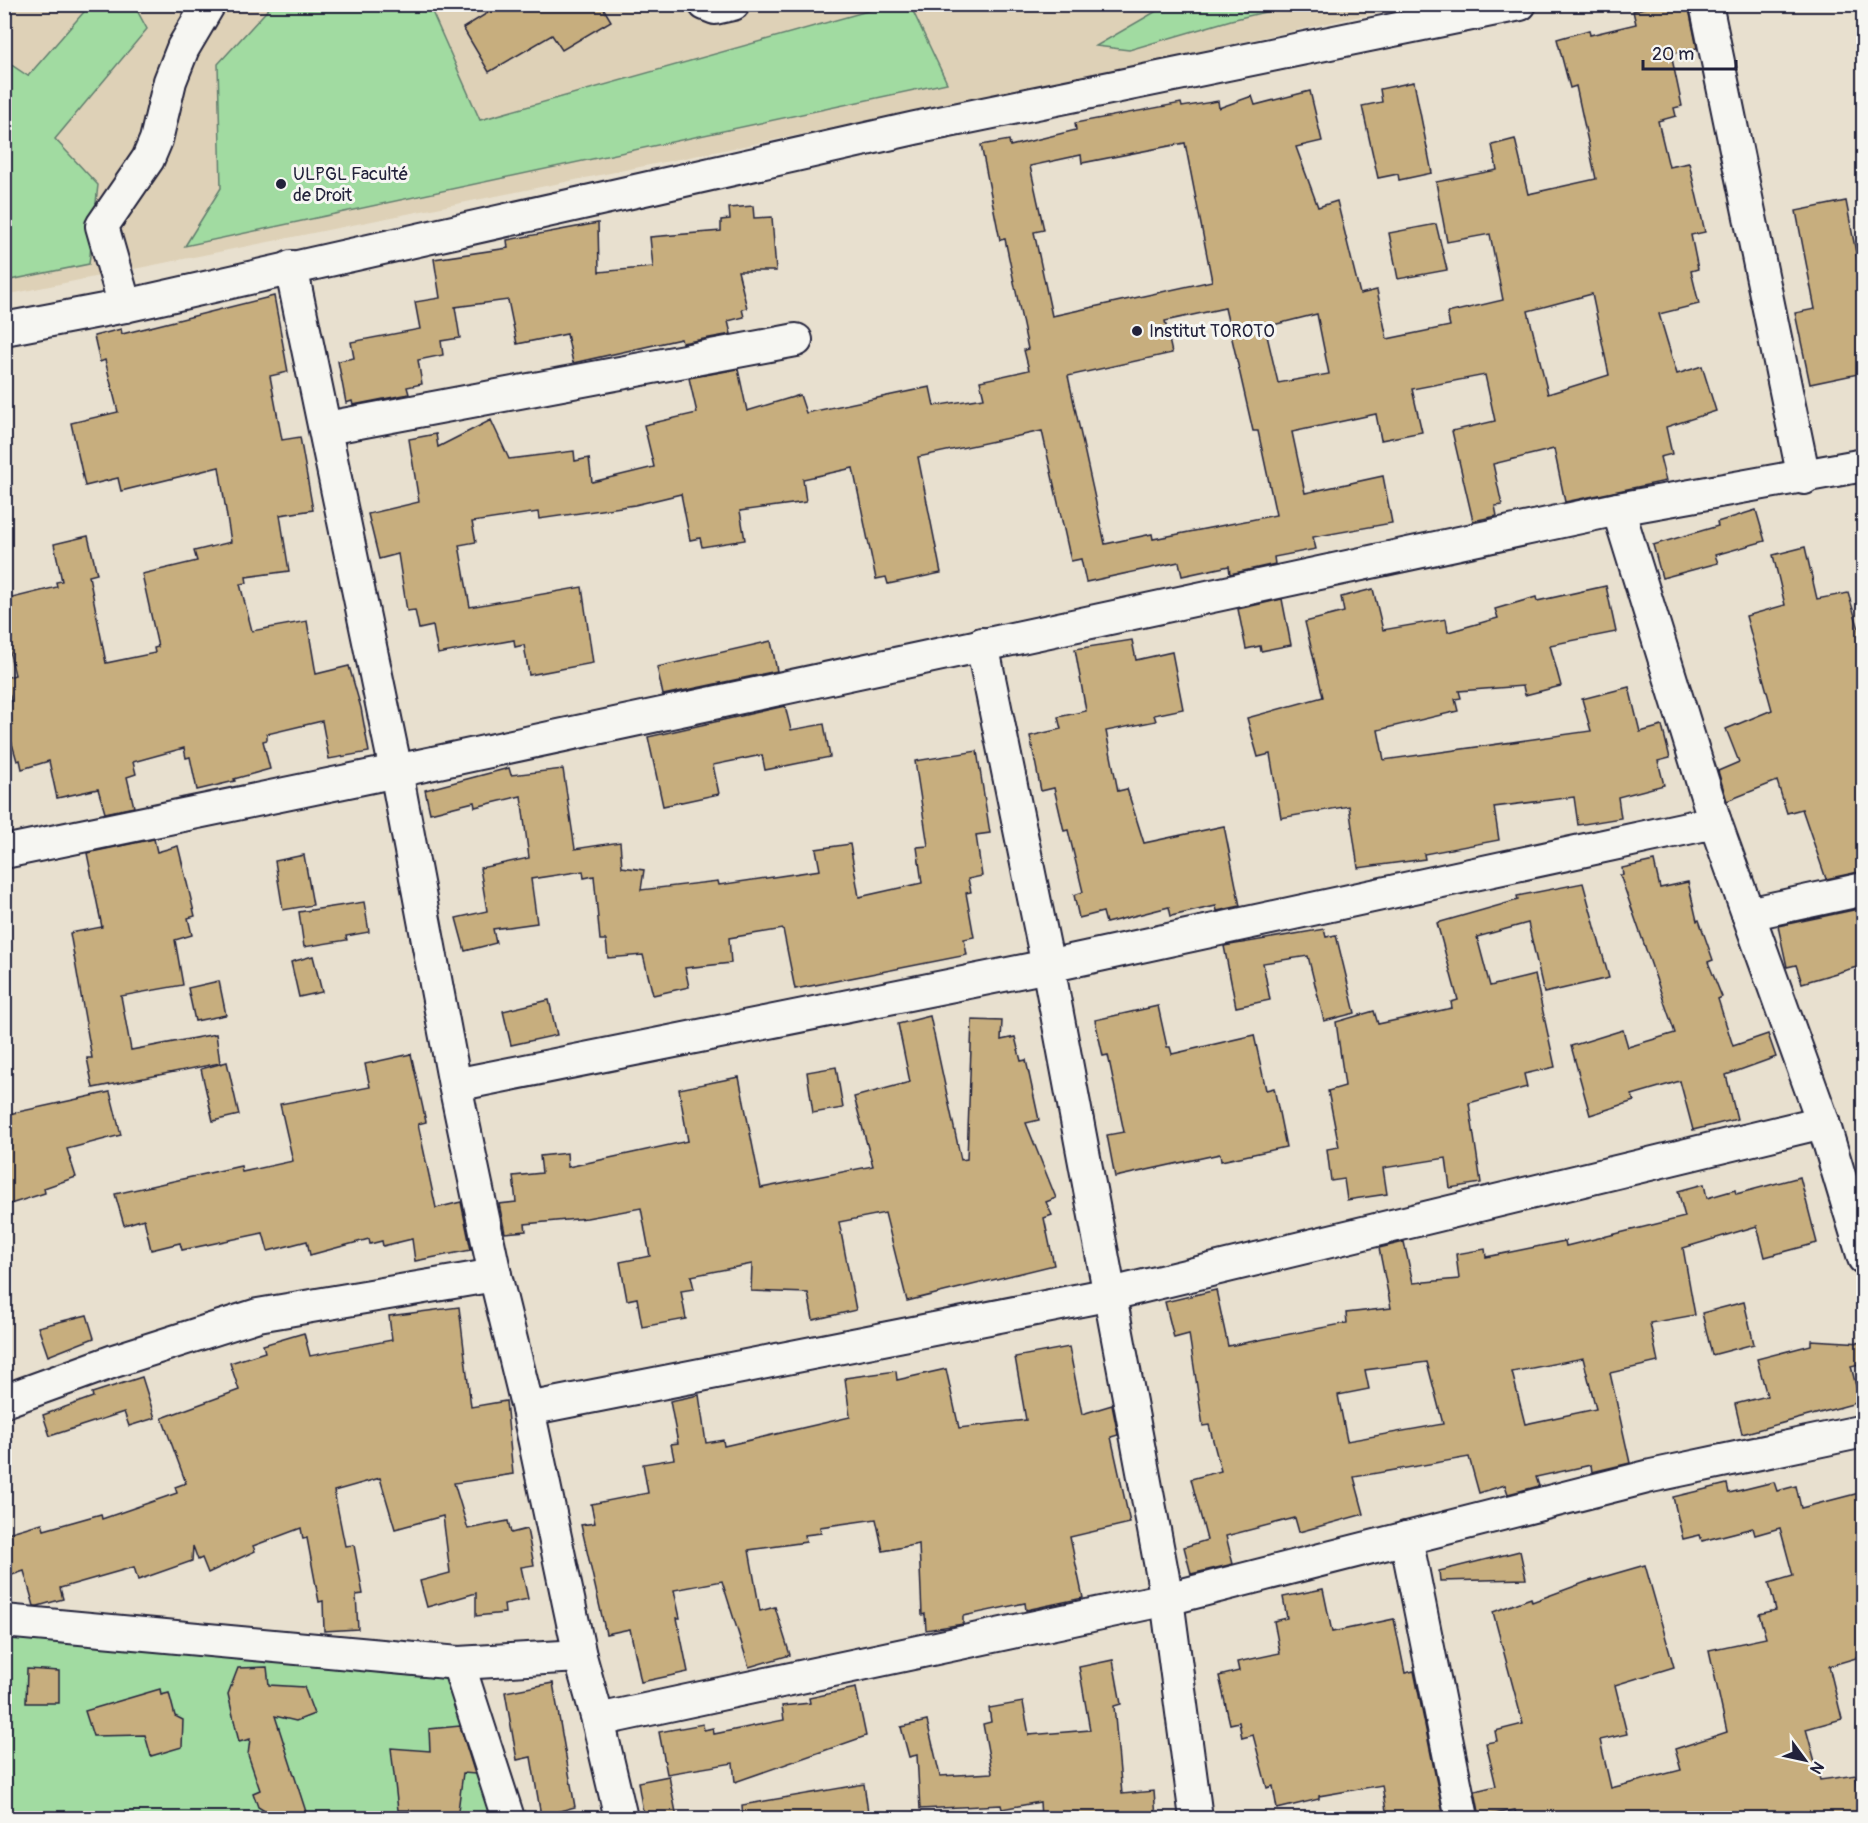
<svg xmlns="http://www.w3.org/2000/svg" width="1868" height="1823" viewBox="0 0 1868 1823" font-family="Pangolin,sans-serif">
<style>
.built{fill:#ded1b7}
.green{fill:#a1dba1;stroke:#627e6e;stroke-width:1.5}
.building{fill:#c7ae7e;stroke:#22223b;stroke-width:1.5;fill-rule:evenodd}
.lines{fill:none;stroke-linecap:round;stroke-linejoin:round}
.minor-casing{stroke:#22223b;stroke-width:36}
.minor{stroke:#f6f6f2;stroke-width:32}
.poi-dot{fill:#22223b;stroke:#f6f6f2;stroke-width:2}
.labels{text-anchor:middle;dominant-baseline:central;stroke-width:6;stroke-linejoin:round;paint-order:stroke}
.poi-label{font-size:18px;fill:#22223b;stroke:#f6f6f2;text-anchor:start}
</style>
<rect width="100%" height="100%" fill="#e8e0cf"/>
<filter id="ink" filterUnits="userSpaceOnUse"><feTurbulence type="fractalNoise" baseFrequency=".0167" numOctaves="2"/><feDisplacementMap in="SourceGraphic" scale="12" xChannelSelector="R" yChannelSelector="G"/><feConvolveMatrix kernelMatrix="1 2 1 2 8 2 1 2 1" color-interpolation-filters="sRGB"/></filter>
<g filter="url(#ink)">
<path class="built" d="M 5,5 L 1411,5 L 1027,89 L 5,295 Z"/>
<g class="green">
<path d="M 90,5 L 134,5 L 147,29 L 55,139 L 98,185 L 89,264 L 5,281 L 4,60 L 28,76 Z"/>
<path d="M 272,5 L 429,5 L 480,120 L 889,5 L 910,5 L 947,83 L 185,246 L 221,188 L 218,64 Z"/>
<path d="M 1167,5 L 1167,4 L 1295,5 L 1231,20 L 1129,50 L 1096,46 Z"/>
<path d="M 4,1637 L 446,1679 L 491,1818 L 5,1818 Z"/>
</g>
<g class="building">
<path d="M 502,4 L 601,4 L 611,21 L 562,50 L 552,35 L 489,72 L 463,28 Z"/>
<path d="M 1658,4 L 1688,4 L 1697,48 L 1671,54 L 1682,106 L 1674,108 L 1676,116 L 1658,121 L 1669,167 L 1689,163 L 1705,232 L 1691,235 L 1698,269 L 1691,271 L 1699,304 L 1659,314 L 1677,374 L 1702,366 L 1716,411 L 1666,427 L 1672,454 L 1660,457 L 1666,481 L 1565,502 L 1554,449 L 1493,464 L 1502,505 L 1495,506 L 1497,516 L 1473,521 L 1452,431 L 1495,421 L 1485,375 L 1412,389 L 1422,432 L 1381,440 L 1376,414 L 1292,432 L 1305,493 L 1383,476 L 1392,523 L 1313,537 L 1316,549 L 1274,557 L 1275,564 L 1230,574 L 1229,566 L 1182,576 L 1179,562 L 1086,582 L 1081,559 L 1071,561 L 1042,431 L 918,457 L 941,573 L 888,584 L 886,577 L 876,579 L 853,468 L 803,479 L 806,502 L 740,511 L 745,540 L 702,547 L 700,538 L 690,540 L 681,494 L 635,505 L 539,519 L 538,512 L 472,522 L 476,542 L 459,545 L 470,607 L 582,587 L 593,663 L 529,675 L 524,645 L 515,647 L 514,640 L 438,654 L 433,626 L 419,629 L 415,610 L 407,611 L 398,554 L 379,559 L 368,514 L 419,502 L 409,439 L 436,434 L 438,447 L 491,420 L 509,459 L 574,451 L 575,461 L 589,458 L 592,482 L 654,467 L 644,425 L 697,413 L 689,378 L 738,369 L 747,411 L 800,395 L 806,413 L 930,387 L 934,406 L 984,398 L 980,381 L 1029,370 L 1024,350 L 1028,349 L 1005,239 L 1000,240 L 981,145 L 1009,140 L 1010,146 L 1076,130 L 1075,123 L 1181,103 L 1182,107 L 1218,101 L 1219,108 L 1252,96 L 1255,105 L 1310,91 L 1322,141 L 1296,147 L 1318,207 L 1337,201 L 1360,294 L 1377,290 L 1387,339 L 1450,326 L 1447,313 L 1503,300 L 1490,234 L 1447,242 L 1436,182 L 1497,170 L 1492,145 L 1515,139 L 1528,194 L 1596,179 L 1576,86 L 1570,88 L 1557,39 L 1589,30 L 1590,35 L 1636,24 L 1633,11 ZM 1185,143 L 1212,281 L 1052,316 L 1034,232 L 1044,230 L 1030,166 L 1081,155 L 1082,163 ZM 1592,294 L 1609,375 L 1548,394 L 1528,311 ZM 1225,308 L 1253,431 L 1258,431 L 1276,515 L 1153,539 L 1152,534 L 1105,544 L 1068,376 L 1172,353 L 1165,321 ZM 1317,314 L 1329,374 L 1278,383 L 1265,327 Z"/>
<path d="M 1414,82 L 1432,173 L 1399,180 L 1398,174 L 1378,178 L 1362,106 L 1382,102 L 1380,89 Z"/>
<path d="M 1846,201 L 1863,289 L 1863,373 L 1810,384 L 1795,313 L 1815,309 L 1796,211 Z"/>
<path d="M 753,206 L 754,218 L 772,217 L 776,271 L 738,271 L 747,308 L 742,309 L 744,317 L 728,321 L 731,334 L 682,343 L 681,339 L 573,363 L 567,334 L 517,344 L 508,300 L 455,307 L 460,338 L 441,341 L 443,355 L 418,360 L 422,384 L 407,387 L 409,394 L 353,405 L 352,401 L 346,403 L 338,361 L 354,358 L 351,342 L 420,329 L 415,302 L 440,298 L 434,259 L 508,248 L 507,240 L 598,223 L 599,272 L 653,267 L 650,237 L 721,231 L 721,220 L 730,219 L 729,208 Z"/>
<path d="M 1436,224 L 1447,270 L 1398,279 L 1389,233 Z"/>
<path d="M 274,296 L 288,372 L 270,376 L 282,440 L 300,437 L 313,510 L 280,515 L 289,571 L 246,577 L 247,583 L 240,584 L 252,631 L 307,621 L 316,674 L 349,666 L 361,708 L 369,752 L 329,759 L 322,721 L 267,734 L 267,740 L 263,741 L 270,769 L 234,779 L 235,781 L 197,790 L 190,757 L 186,758 L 184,748 L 133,762 L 136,774 L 127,777 L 134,807 L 105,813 L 98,789 L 57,798 L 49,761 L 22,769 L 20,760 L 17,761 L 4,716 L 4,703 L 11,701 L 5,678 L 15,675 L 4,629 L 4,600 L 57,587 L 56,582 L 62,581 L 54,544 L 88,536 L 97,574 L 89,576 L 106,663 L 155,653 L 154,648 L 158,647 L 142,574 L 197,561 L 194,551 L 231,542 L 219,467 L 121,491 L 118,478 L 85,486 L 71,423 L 118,412 L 105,360 L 100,362 L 94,336 L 121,329 L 122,334 Z"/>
<path d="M 1756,510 L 1765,541 L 1715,555 L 1718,563 L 1662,578 L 1653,545 L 1718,526 L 1717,522 Z"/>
<path d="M 1805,547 L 1817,599 L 1848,593 L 1863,642 L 1863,871 L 1826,879 L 1802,809 L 1787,813 L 1777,781 L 1727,801 L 1718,771 L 1739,762 L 1726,729 L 1772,710 L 1746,616 L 1785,605 L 1773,555 Z"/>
<path d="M 1606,586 L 1616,632 L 1550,645 L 1561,686 L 1525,695 L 1523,686 L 1459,691 L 1461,698 L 1455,699 L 1458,711 L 1378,730 L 1384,760 L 1591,731 L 1582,699 L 1629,687 L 1640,732 L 1662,726 L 1670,758 L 1658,761 L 1664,785 L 1618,797 L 1621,818 L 1578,825 L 1574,797 L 1494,807 L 1499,840 L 1424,854 L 1425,859 L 1358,868 L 1349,806 L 1281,818 L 1270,754 L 1258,757 L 1247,718 L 1323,697 L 1305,622 L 1344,612 L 1341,597 L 1373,589 L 1383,630 L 1446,619 L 1448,632 L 1498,618 L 1495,609 L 1536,597 L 1537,601 Z"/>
<path d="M 1282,599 L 1291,645 L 1261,651 L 1260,646 L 1246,649 L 1238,609 Z"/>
<path d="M 1132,640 L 1136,660 L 1172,652 L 1183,709 L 1154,715 L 1156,721 L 1106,731 L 1118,791 L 1127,789 L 1144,843 L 1224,826 L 1240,906 L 1217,911 L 1216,906 L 1171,916 L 1169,907 L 1106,923 L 1103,912 L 1079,918 L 1074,895 L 1083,892 L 1068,830 L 1064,831 L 1054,788 L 1041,791 L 1030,736 L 1061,729 L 1058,717 L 1086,711 L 1075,649 Z"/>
<path d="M 771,641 L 777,671 L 663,695 L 657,667 Z"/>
<path d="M 785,706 L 791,730 L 824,724 L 830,757 L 765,770 L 762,755 L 713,765 L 719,794 L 663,806 L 648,737 Z"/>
<path d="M 977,751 L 990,833 L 976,835 L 982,876 L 968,879 L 971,892 L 966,893 L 974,937 L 964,939 L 967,955 L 795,989 L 783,929 L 729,938 L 731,963 L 685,968 L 689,987 L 653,995 L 643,955 L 608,958 L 606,940 L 600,940 L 594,876 L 584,878 L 583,871 L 531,879 L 537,923 L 493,929 L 496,943 L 465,951 L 456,918 L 487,911 L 480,868 L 529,858 L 521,796 L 475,807 L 474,802 L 430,813 L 425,790 L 509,768 L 511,775 L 563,769 L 575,849 L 620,842 L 622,867 L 644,870 L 641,890 L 718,881 L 719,885 L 820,870 L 816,849 L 850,844 L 859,897 L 922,883 L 917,847 L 928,846 L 915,761 Z"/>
<path d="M 154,839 L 157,852 L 178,846 L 195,916 L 188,918 L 192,935 L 175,940 L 183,985 L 121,996 L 131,1050 L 216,1034 L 220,1063 L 93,1088 L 87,1058 L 92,1058 L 70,933 L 102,927 L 87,853 Z"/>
<path d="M 304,855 L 313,905 L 283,910 L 275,861 Z"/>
<path d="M 1654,861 L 1660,888 L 1688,882 L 1697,921 L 1699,920 L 1713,960 L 1708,962 L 1722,997 L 1718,999 L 1733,1046 L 1768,1034 L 1776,1057 L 1726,1075 L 1737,1119 L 1693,1130 L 1680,1081 L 1632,1095 L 1634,1101 L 1590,1115 L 1571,1046 L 1623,1030 L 1628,1047 L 1675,1033 L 1620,875 L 1623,875 L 1622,868 Z"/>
<path d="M 1583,883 L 1609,978 L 1544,993 L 1528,923 L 1477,937 L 1490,986 L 1535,975 L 1555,1067 L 1524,1074 L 1527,1087 L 1469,1103 L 1481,1183 L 1450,1188 L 1446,1158 L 1383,1168 L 1387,1194 L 1347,1200 L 1344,1179 L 1331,1181 L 1327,1149 L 1339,1147 L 1328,1091 L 1345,1086 L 1336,1022 L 1374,1011 L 1378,1024 L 1452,1008 L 1451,1002 L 1458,1000 L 1437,923 L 1518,900 L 1517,896 Z"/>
<path d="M 364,902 L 369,932 L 346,936 L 347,940 L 304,947 L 299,912 Z"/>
<path d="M 1863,908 L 1863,973 L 1860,974 L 1857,967 L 1802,983 L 1796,965 L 1787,967 L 1778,926 Z"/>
<path d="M 1324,929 L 1326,937 L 1336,935 L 1355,1013 L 1324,1021 L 1308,956 L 1263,963 L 1270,1000 L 1236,1007 L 1224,946 Z"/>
<path d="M 313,956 L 322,992 L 299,997 L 291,962 Z"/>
<path d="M 219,981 L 226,1015 L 195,1021 L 188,988 Z"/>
<path d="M 549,1000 L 557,1035 L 511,1045 L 503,1011 Z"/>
<path d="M 1158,1006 L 1167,1047 L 1170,1047 L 1172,1054 L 1254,1035 L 1266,1090 L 1274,1088 L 1286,1147 L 1221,1161 L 1220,1154 L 1115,1177 L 1107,1135 L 1124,1132 L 1108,1055 L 1103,1056 L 1095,1020 Z"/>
<path d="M 930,1016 L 961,1160 L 967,1159 L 972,1020 L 1002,1021 L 1001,1040 L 1015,1037 L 1021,1061 L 1026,1060 L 1039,1120 L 1026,1123 L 1056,1198 L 1046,1202 L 1052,1215 L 1044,1218 L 1054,1265 L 907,1301 L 885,1213 L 839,1222 L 856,1310 L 813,1320 L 808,1293 L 751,1291 L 752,1264 L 691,1276 L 694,1289 L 681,1291 L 686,1319 L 642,1327 L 637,1298 L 627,1300 L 620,1262 L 650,1256 L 641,1208 L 587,1218 L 525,1224 L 526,1231 L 505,1233 L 499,1204 L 516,1202 L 513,1176 L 542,1173 L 540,1156 L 567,1153 L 568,1167 L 688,1141 L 679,1089 L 739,1077 L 761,1188 L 873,1166 L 854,1097 L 910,1082 L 898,1024 Z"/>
<path d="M 411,1054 L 426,1122 L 418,1124 L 436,1208 L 461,1202 L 471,1250 L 415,1261 L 412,1239 L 383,1246 L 382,1241 L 370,1244 L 369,1239 L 310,1255 L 307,1241 L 268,1251 L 263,1233 L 182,1250 L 180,1243 L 151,1250 L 144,1219 L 124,1225 L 115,1194 L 241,1166 L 242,1172 L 293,1161 L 280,1104 L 370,1087 L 365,1064 Z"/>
<path d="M 227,1062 L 239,1115 L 213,1121 L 201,1069 Z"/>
<path d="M 836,1067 L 843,1108 L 813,1113 L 807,1072 Z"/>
<path d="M 110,1092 L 121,1135 L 67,1149 L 76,1177 L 44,1188 L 45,1193 L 4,1206 L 4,1115 Z"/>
<path d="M 1800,1177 L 1817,1243 L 1765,1257 L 1757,1226 L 1683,1248 L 1695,1315 L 1650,1323 L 1658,1362 L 1610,1373 L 1630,1463 L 1592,1472 L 1591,1465 L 1536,1477 L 1539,1486 L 1508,1494 L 1505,1485 L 1479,1493 L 1469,1457 L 1354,1477 L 1364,1514 L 1299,1532 L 1295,1518 L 1226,1536 L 1233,1564 L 1191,1574 L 1184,1547 L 1207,1540 L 1191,1479 L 1221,1471 L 1209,1425 L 1203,1426 L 1189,1334 L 1174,1338 L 1165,1302 L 1216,1290 L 1228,1346 L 1347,1323 L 1346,1313 L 1391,1308 L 1379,1248 L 1404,1242 L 1413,1283 L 1459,1279 L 1456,1254 L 1485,1249 L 1486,1257 L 1565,1241 L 1566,1246 L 1685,1217 L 1678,1191 L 1704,1184 L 1707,1198 L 1735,1190 L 1736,1194 ZM 1583,1358 L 1596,1409 L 1525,1424 L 1512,1372 ZM 1427,1362 L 1443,1424 L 1347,1441 L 1338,1395 L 1369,1389 L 1365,1370 Z"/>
<path d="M 1744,1302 L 1754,1344 L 1712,1355 L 1702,1313 Z"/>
<path d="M 459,1307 L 471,1407 L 506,1401 L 513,1474 L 454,1483 L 468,1529 L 508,1521 L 511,1533 L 527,1529 L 534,1565 L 521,1567 L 528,1599 L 504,1604 L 505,1613 L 476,1616 L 476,1593 L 427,1607 L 420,1581 L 450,1573 L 443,1516 L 395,1529 L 380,1478 L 334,1491 L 345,1546 L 354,1545 L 363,1594 L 356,1595 L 358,1629 L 324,1631 L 323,1601 L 319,1602 L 307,1538 L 303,1539 L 301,1528 L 253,1546 L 255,1551 L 208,1573 L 202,1558 L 198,1560 L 193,1546 L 192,1561 L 138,1580 L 134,1567 L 60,1588 L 63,1599 L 38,1606 L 34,1606 L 24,1571 L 12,1575 L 4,1548 L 4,1534 L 42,1523 L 44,1530 L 101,1514 L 102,1519 L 177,1493 L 175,1487 L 186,1483 L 162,1418 L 239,1390 L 230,1363 L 265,1352 L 263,1345 L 304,1333 L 310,1356 L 392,1340 L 389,1316 Z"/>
<path d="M 87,1315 L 94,1338 L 48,1356 L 38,1327 Z"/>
<path d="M 1811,1340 L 1863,1343 L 1863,1363 L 1851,1366 L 1860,1402 L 1742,1434 L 1735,1404 L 1767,1396 L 1757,1359 L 1811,1345 Z"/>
<path d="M 1069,1347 L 1082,1414 L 1112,1405 L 1118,1435 L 1111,1437 L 1130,1523 L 1070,1537 L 1083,1598 L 1026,1610 L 1025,1603 L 963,1616 L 963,1624 L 926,1630 L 925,1614 L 922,1615 L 919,1544 L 883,1551 L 876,1519 L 820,1527 L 821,1533 L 805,1535 L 806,1542 L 749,1550 L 760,1611 L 775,1607 L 790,1655 L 749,1667 L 722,1581 L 674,1590 L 680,1618 L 677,1618 L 688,1672 L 641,1682 L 630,1629 L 606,1634 L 581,1525 L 595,1523 L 591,1504 L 648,1493 L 643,1464 L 674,1459 L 671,1444 L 678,1443 L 670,1401 L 699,1395 L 706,1443 L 723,1440 L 724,1446 L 850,1417 L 845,1378 L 896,1371 L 897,1380 L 946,1369 L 959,1428 L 1026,1420 L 1015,1357 Z"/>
<path d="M 142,1377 L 155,1418 L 129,1426 L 124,1412 L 50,1436 L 43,1415 L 93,1397 L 92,1393 Z"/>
<path d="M 1774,1482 L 1777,1491 L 1796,1486 L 1801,1508 L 1863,1492 L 1863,1656 L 1829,1666 L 1842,1719 L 1806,1729 L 1820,1780 L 1856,1775 L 1862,1818 L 1516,1818 L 1515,1810 L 1480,1817 L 1475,1791 L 1496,1786 L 1486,1743 L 1497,1741 L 1495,1731 L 1523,1724 L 1493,1612 L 1531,1598 L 1532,1602 L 1586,1582 L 1645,1565 L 1674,1667 L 1615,1685 L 1627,1734 L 1600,1740 L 1611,1788 L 1681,1770 L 1675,1749 L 1727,1732 L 1709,1650 L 1766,1638 L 1759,1614 L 1776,1610 L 1769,1583 L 1793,1576 L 1780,1528 L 1755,1535 L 1753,1528 L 1702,1541 L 1700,1535 L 1683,1539 L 1673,1497 L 1727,1484 L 1729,1493 Z"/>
<path d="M 1520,1551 L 1526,1579 L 1440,1581 L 1439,1571 Z"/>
<path d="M 1323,1589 L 1332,1632 L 1394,1619 L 1405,1673 L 1414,1671 L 1444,1818 L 1387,1818 L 1382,1785 L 1319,1796 L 1319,1799 L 1277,1809 L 1273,1786 L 1267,1788 L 1253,1735 L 1242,1738 L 1239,1722 L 1230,1724 L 1219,1676 L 1239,1671 L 1237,1662 L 1280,1653 L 1274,1621 L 1287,1618 L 1283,1597 Z"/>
<path d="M 1113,1660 L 1121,1704 L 1114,1706 L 1122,1794 L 1154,1791 L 1156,1818 L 1041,1818 L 1040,1802 L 1002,1809 L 1001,1805 L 920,1809 L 917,1755 L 909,1757 L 901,1727 L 927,1721 L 940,1776 L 992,1773 L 983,1724 L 991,1722 L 989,1708 L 1023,1702 L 1029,1735 L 1090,1730 L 1079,1667 Z"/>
<path d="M 267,1667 L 269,1685 L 304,1687 L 314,1714 L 296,1721 L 275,1716 L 308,1818 L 276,1818 L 258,1807 L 253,1793 L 260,1790 L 248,1755 L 250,1739 L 239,1742 L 228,1694 L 238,1668 Z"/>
<path d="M 27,1669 L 59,1671 L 59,1703 L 26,1703 Z"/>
<path d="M 553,1683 L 575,1807 L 541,1816 L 531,1757 L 517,1760 L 505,1692 Z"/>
<path d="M 856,1688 L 866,1736 L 735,1782 L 733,1763 L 667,1774 L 659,1732 L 703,1724 L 704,1730 L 713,1728 L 714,1734 L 784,1720 L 782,1706 L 810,1703 L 809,1698 Z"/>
<path d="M 160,1689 L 161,1695 L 169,1693 L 175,1716 L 183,1720 L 182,1747 L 151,1756 L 145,1735 L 93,1736 L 85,1711 Z"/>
<path d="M 460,1726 L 475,1774 L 463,1773 L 457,1818 L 408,1818 L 410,1810 L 398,1810 L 391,1748 L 430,1751 L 429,1729 Z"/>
<path d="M 669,1776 L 677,1818 L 644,1818 L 638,1782 Z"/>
<path d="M 864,1784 L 868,1812 L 830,1818 L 743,1818 L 742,1805 Z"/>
</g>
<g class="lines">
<defs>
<g id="minor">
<path d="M 705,4 L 715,8 L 733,4"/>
<path d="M 1706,4 L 1804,478"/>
<path d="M 291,267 L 396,771 L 455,1085 L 495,1275 L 528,1409 L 580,1656 L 598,1720 L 621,1818"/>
<path d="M 125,306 L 102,226 L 148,159 L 156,140 L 170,81 L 183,48 L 209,4"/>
<path d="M 4,329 L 125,306 L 915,128 L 1520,4"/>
<path d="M 327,428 L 796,340"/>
<path d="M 1618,509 L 1715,822 L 1823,1122 L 1864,1258"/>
<path d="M 982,644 L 1048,966 L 1167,1599 L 1196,1818"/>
<path d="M 4,852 L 396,771 L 1618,509 L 1864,465"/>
<path d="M 1748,914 L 1864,889"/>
<path d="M 455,1085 L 1048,966 L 1715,822"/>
<path d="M 4,1401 L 114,1361 L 258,1315 L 495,1275"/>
<path d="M 528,1409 L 1111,1294 L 1823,1122"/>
<path d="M 1406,1538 L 1462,1818"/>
<path d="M 4,1621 L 458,1663 L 580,1656"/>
<path d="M 458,1663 L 508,1818"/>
<path d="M 598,1720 L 1167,1599 L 1651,1476 L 1864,1431"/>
</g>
</defs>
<use href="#minor" class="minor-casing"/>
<use href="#minor" class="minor"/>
</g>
</g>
<g class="poi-dot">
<circle cx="281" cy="184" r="6"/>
<circle cx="1137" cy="331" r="6"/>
</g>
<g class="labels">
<g class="poi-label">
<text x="293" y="174">ULPGL Faculté<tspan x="293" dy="21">de Droit</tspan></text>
<text x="1149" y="331">Institut TOROTO</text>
</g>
</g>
<rect width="1868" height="1823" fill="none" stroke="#f6f6f2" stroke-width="24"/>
<rect x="12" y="12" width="1844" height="1799" fill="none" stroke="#22223b" stroke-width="2" filter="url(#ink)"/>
<g transform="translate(1805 1760) rotate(123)" stroke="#f6f6f2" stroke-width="4.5" paint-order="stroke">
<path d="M0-4.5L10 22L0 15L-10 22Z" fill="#22223b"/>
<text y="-9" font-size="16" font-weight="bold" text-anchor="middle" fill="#22223b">N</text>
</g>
<path d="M1643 60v9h93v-9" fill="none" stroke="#22223b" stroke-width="3"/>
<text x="1652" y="60" font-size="18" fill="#22223b" stroke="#f6f6f2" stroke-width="4.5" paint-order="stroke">20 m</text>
</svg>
